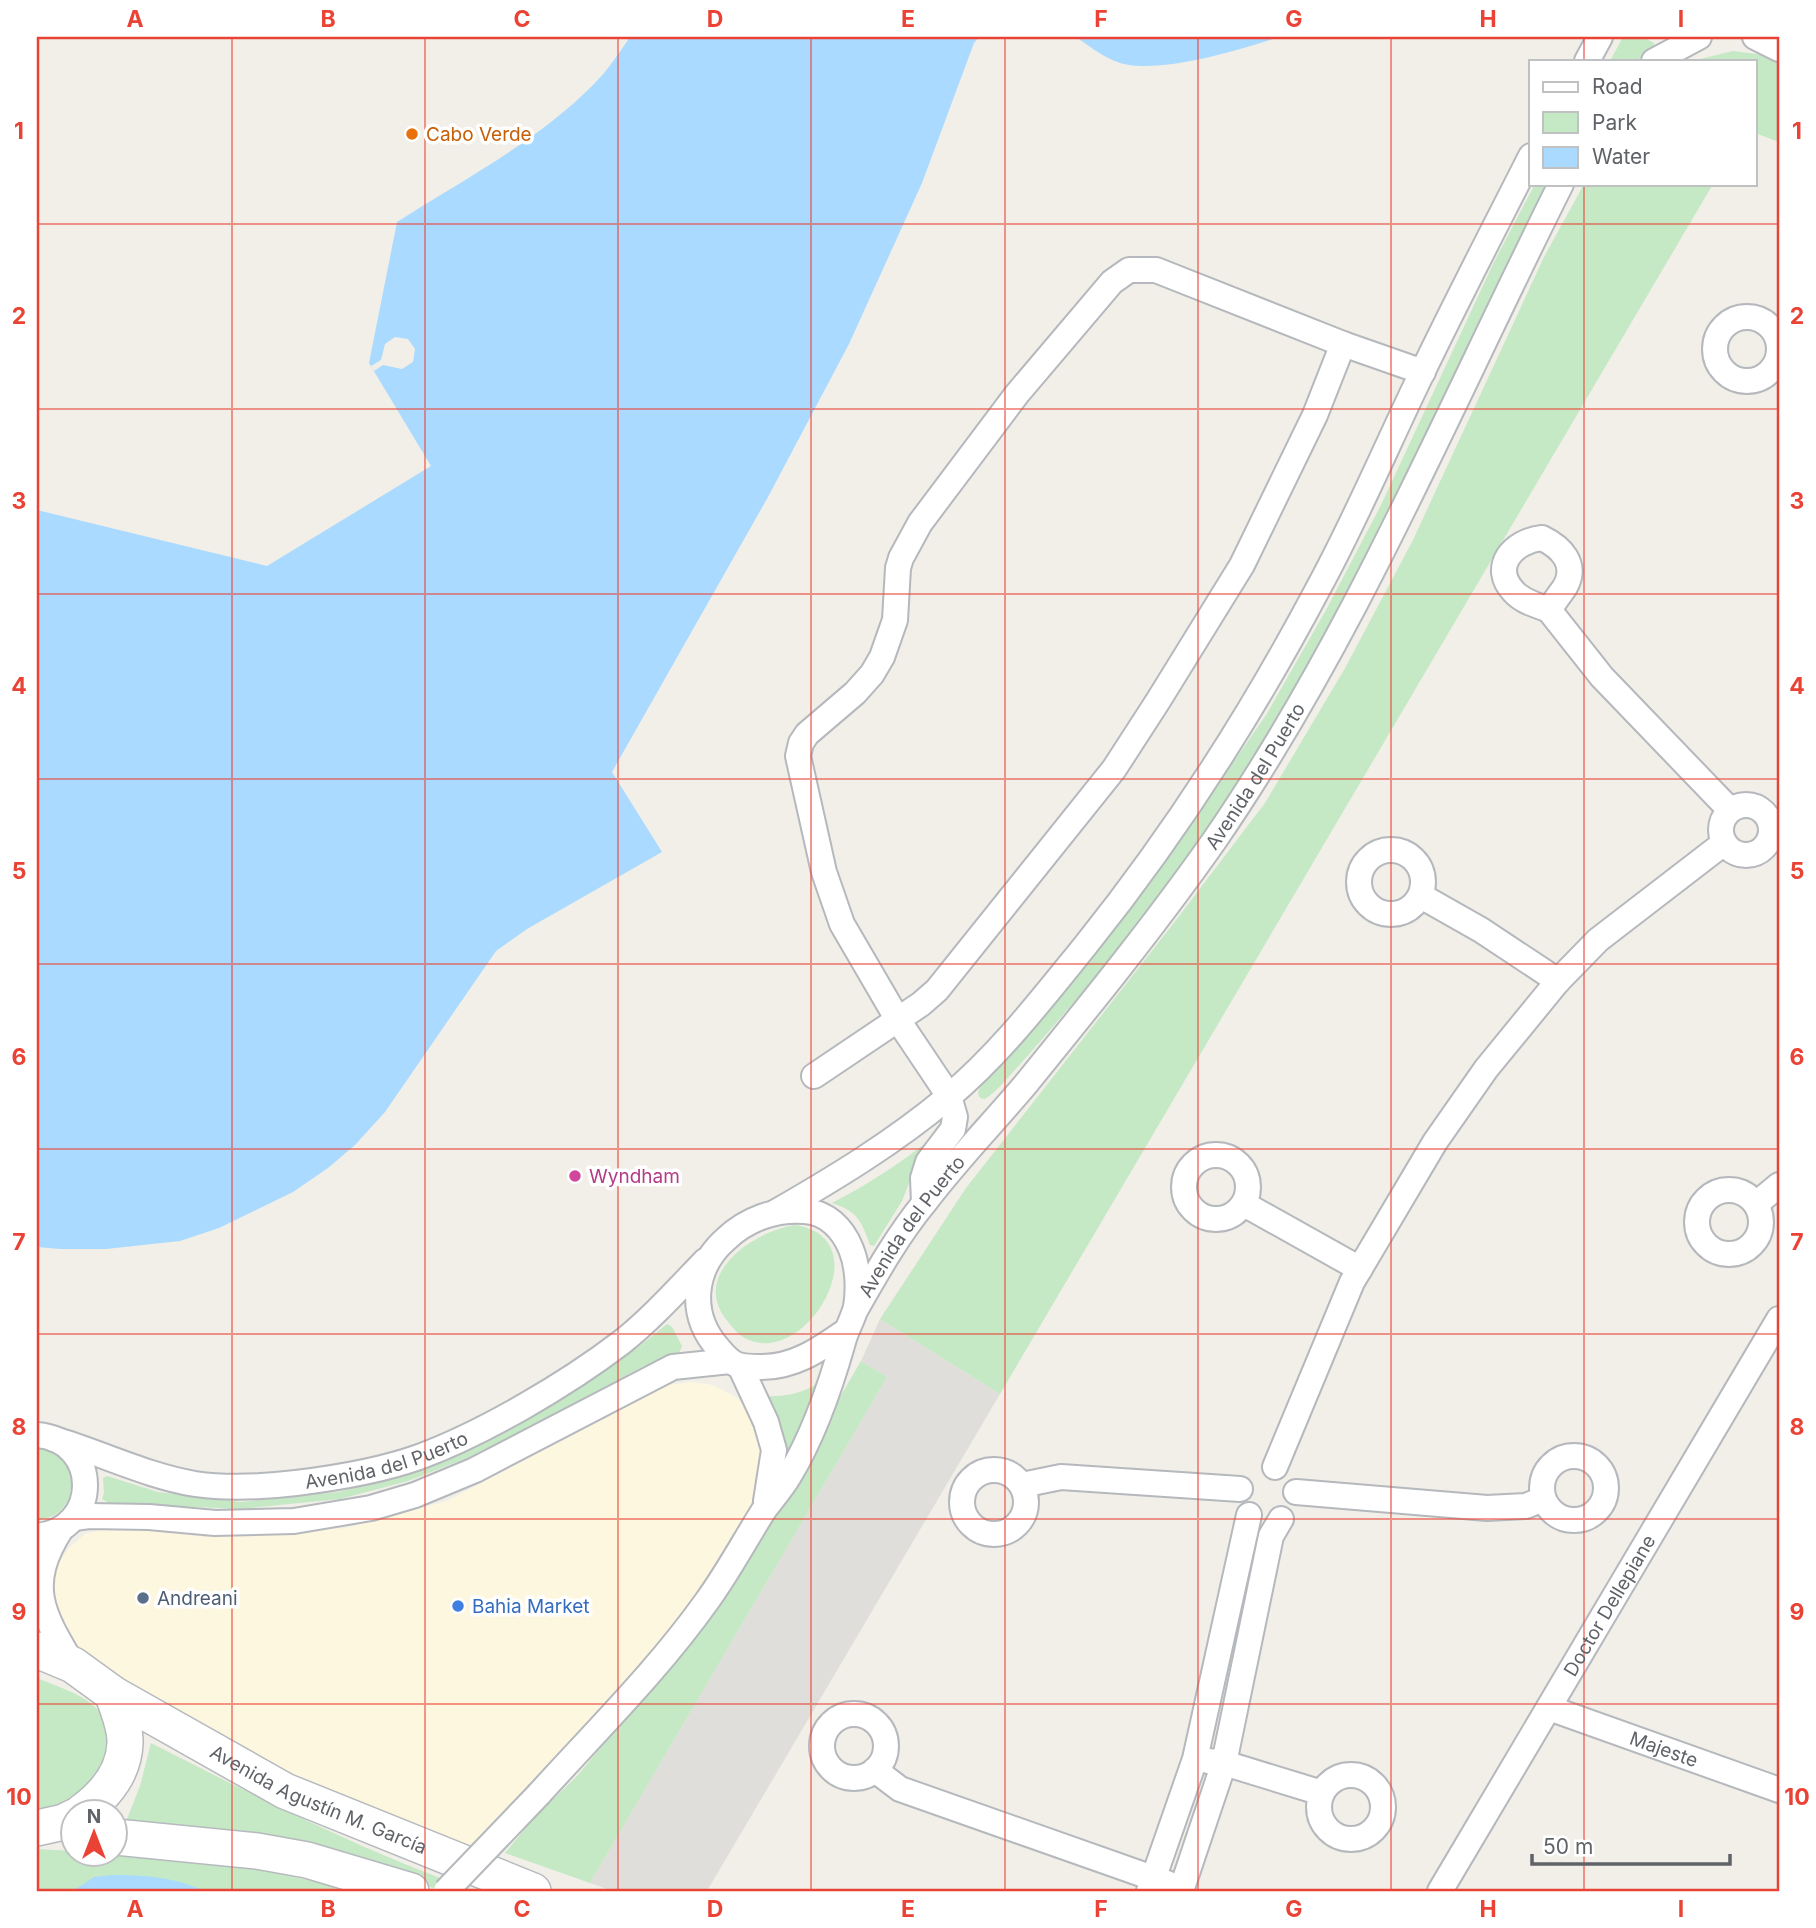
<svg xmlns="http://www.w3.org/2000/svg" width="1816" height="1928" viewBox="0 0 1816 1928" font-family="Inter,sans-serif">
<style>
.commercial{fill:#fef7e0}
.industrial{fill:#e0deda}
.green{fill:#c5e8c5}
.water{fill:#aadaff}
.pier{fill:#f1efe8}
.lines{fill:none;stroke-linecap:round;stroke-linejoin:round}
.street-casing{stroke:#b5b8bc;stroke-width:28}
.secondary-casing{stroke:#b6babf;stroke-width:38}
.street{stroke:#fff;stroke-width:24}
.secondary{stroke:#fff;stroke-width:35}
.street-bridge-casing{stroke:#b5b8bc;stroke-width:28;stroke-linecap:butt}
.street-bridge{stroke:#fff;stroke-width:24}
.grid{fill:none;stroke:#ea4335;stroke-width:2;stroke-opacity:0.55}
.food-dot{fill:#e8710a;stroke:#fff;stroke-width:2.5}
.hotel-dot{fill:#d1479c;stroke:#fff;stroke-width:2.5}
.service-dot{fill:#5c6f8a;stroke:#fff;stroke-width:2.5}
.shop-dot{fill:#3f7fe0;stroke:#fff;stroke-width:2.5}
.labels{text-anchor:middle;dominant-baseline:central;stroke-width:7;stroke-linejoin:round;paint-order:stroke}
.food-label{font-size:19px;fill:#c56008;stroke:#fff;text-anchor:start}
.street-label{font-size:19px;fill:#5f6368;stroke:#fff}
.hotel-label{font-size:19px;fill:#b23c85;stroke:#fff;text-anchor:start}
.service-label{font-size:19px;fill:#4e5e75;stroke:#fff;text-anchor:start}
.shop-label{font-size:19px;fill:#366cbe;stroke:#fff;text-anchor:start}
.neatline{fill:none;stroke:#ea4335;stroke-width:2.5}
.grid-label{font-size:23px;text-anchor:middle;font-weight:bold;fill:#ea4335}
</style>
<rect width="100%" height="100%" fill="#f1efe8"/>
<path class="commercial" d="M 691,1382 L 713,1385 L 734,1396 L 752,1410 L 765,1449 L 762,1471 L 749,1509 L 695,1597 L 657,1648 L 460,1857 L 205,1735 L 70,1644 L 55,1616 L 52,1595 L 53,1570 L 69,1548 L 85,1534 L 113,1527 L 207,1537 L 346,1528 L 447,1501 L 669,1385 Z"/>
<path class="industrial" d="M 880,1319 L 1000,1394 L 707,1891 L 613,1891 L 590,1883 L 887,1377 L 861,1361 Z"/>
<g class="green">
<path d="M 1623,37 L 1643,37 L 1654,43 L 1655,47 L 1636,61 L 1610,61 Z"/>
<path d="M 1733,51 L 1779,57 L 1779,142 L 1755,133 L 1755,61 L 1692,61 Z"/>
<path d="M 1535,184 L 1551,184 C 1415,465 1288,751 1084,990 C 1060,1018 1037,1046 1012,1073 C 1004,1082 996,1092 985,1099 L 980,1098 L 978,1093 L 980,1086 L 1092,958 L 1144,891 L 1266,715 L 1326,610 L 1381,505 L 1494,262 Z"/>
<path d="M 1584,184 L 1713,184 L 1000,1394 L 880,1319 L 966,1188 L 1173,924 L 1265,803 L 1344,670 L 1413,540 L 1544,257 Z"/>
<path d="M 930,1140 L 918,1160 L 902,1201 L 874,1246 L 870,1245 C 861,1220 858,1212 832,1203 C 867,1185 899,1164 930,1140 Z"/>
<path d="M 795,1225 C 881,1238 808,1365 749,1340 C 739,1336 732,1327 725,1318 C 692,1272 755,1231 795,1225 Z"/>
<path d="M 667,1324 L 672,1327 L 682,1346 L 678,1355 L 644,1366 L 480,1453 L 408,1481 L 340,1499 L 240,1509 L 109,1503 L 102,1499 L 104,1493 L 103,1478 L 107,1476 L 158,1492 L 240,1502 L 339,1492 L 406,1473 L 476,1445 L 554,1405 L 641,1345 Z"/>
<path d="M 861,1361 L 887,1377 L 590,1883 L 505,1853 L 533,1819 L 577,1776 L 691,1640 L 768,1520 Z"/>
<path d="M 817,1384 L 819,1388 L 791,1449 L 782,1462 L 764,1396 C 782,1397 801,1394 817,1384 Z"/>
<path d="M 37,1448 C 83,1454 82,1517 37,1520 Z"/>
<path d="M 37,1678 C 61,1688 104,1700 109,1730 C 111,1744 103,1770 101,1784 L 56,1812 L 37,1810 Z"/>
<path d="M 151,1743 C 257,1797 362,1851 475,1891 L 442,1891 L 402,1877 L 125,1824 L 140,1786 Z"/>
<path d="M 37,1849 L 73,1851 L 74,1854 C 166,1854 261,1866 351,1891 L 37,1891 Z"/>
</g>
<g class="water">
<path d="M 630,37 L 979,37 L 974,43 L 922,183 L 849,344 L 768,497 L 612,772 L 662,852 L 527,929 L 496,951 L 385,1112 L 355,1145 L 328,1168 L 293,1192 L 219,1228 L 180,1241 L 106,1249 L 60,1249 L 37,1247 L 37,510 L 267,566 L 431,466 L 369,363 L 397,222 C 464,179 538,141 594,84 C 608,70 619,53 630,37 Z"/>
<path d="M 1076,37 L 1279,37 C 1239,50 1171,71 1129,65 C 1109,62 1092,48 1076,37 Z"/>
<path d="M 112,1875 C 143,1875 175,1877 204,1891 L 73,1891 L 94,1877 Z"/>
</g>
<path class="pier" d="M 395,337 L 408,339 L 415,349 L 413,362 L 402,369 L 383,365 L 374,371 L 371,366 L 381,360 L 385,344 Z"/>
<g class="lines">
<defs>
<g id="street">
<path d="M 1755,37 L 1779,49"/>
<path d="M 1587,61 L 1600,37"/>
<path d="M 1654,61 L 1699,37"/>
<circle cx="1747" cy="349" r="32"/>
<path d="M 1542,538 C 1561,547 1578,564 1565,587 C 1560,594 1554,602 1549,610 C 1537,605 1523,602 1514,592 C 1490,567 1513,541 1542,538 Z"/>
<path d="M 1549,610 L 1602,677 L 1730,810"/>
<circle cx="1746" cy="830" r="25"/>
<circle cx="1391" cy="882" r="32"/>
<path d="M 1421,896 L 1481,930 L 1558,981"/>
<path d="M 814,1076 L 921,1004 L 937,990 L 1114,769 L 1158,701 L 1242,565 L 1315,415 L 1343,344"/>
<circle cx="1216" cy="1187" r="32"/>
<circle cx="1729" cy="1222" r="32"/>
<path d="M 924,1203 L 923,1178 L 928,1162 L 953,1129 L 955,1117 L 949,1096 L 898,1020 L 842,924 L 824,872 L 798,756 L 801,743 L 807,734 L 855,693 L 872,674 L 882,657 L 895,620 L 898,568 L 901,558 L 920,523 L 1017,394 L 1112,282 L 1129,270 L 1156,270 L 1343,344 L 1423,372"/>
<path d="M 1244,1204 L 1360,1269"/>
<path d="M 1756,1204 L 1779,1185"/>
<path d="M 776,1212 C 835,1178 893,1143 947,1098 C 999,1055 1042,999 1085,946 C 1175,834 1253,712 1320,585 C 1357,517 1387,445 1421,375 C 1456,302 1494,229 1531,156"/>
<path id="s1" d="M 856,1309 C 877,1272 898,1235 925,1202 C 956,1161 992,1124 1025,1085 C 1090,1005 1155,925 1214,841 C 1355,636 1450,405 1561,184"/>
<path d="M 740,1366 L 766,1422 L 774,1450 L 766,1501"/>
<path d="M 37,1435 C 101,1440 101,1530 37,1536"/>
<path id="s2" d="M 54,1439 C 101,1453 147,1476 195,1484 C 229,1489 262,1487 296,1483 C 337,1478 380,1471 419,1457 C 484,1433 567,1384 622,1342 C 652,1318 678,1289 705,1261"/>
<circle cx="1574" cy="1488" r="32"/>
<path d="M 1275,1467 L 1352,1282 L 1435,1142 L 1486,1069 L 1558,981 L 1598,940 L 1724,843"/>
<circle cx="994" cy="1502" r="32"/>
<path d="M 1022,1485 L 1061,1477 L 1240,1489"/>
<path d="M 1296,1492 L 1487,1508 L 1526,1506 L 1543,1499"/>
<path d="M 74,1518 L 89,1516 L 149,1517 L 215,1523 L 294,1521 L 371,1508 L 415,1495 L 475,1470 L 673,1367 L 730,1361"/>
<path d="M 61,1529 C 25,1586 42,1613 73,1665"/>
<path id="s3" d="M 1549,1708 L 1779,1790"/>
<circle cx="854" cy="1746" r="32"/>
<path d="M 1208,1761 L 1224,1763 L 1322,1793"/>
<path d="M 875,1770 L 900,1789 L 1167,1883"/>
<circle cx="1351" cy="1807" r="32"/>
<path d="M 539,1794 C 596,1731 658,1670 707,1601 C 728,1572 745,1540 764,1510 C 772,1499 782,1488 789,1476 C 814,1435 830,1388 843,1342 C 846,1330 853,1319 856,1307 C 859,1289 858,1266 851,1249 C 843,1229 827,1212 804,1211 C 775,1209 747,1219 726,1239 C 693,1268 688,1314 718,1348 C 724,1355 729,1362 738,1365 C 744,1367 752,1367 759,1367 C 793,1368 819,1350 846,1331"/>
<path d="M 1149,1891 L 1195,1759 L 1249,1515"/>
<path d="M 1181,1891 L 1224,1763 L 1271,1536 L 1281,1519"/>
<path id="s4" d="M 1440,1891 L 1779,1319"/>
</g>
<g id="secondary">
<path id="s5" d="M 37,1650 L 73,1665 L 113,1694 L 285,1791 L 533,1891"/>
<path d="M 82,1812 C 104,1796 124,1773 125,1743 C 126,1727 117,1709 113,1694"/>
<path d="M 37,1828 L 64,1822 L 74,1817"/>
<path d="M 116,1837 L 257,1851 L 307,1860 L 411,1891"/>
</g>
</defs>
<use href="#street" class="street-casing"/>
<use href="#secondary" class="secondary-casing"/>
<use href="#street" class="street"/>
<use href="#secondary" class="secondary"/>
<defs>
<path id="street-bridge" d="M 446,1891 L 539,1794"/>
</defs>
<use href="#street-bridge" class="street-bridge-casing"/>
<use href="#street-bridge" class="street-bridge"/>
</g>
<path class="grid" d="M 232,37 L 232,1891M 425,37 L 425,1891M 618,37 L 618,1891M 811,37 L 811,1891M 1005,37 L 1005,1891M 1198,37 L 1198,1891M 1391,37 L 1391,1891M 1584,37 L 1584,61M 1584,184 L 1584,1891M 37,224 L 1779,224M 37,409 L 1779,409M 37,594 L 1779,594M 37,779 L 1779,779M 37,964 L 1779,964M 37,1149 L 1779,1149M 37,1334 L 1779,1334M 37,1519 L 1779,1519M 37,1704 L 1779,1704"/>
<circle class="food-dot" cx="412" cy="134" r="7"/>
<circle class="hotel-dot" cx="575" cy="1176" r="7"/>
<circle class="service-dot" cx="143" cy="1598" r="7"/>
<circle class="shop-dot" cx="458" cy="1606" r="7"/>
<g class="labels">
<g class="food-label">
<text x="426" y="134">Cabo Verde</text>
</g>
<g class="street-label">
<text stroke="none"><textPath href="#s1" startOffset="667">Avenida del Puerto</textPath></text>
<text stroke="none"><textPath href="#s1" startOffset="100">Avenida del Puerto</textPath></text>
<text stroke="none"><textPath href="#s2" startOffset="343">Avenida del Puerto</textPath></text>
<text stroke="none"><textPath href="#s4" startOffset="332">Doctor Dellepiane</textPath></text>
<text stroke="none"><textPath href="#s3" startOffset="122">Majeste</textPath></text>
<text stroke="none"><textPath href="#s5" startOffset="320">Avenida Agustín M. García</textPath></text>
</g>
<g class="hotel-label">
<text x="589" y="1176">Wyndham</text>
</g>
<g class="service-label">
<text x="157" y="1598">Andreani</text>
</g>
<g class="shop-label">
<text x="472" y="1606">Bahia Market</text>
</g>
</g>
<rect width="1816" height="1928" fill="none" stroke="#ffffff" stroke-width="77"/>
<rect x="1529" y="60" width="228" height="126" fill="#ffffff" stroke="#bfc1c3" stroke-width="2"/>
<rect x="1543" y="82" width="35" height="10" fill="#ffffff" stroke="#bfc1c3" stroke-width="2"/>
<text x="1592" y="94" font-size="21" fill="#5f6368">Road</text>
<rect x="1543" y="112" width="35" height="21" fill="#c5e8c5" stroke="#bfc1c3" stroke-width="2"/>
<text x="1592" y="130" font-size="21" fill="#5f6368">Park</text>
<rect x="1543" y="147" width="35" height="21" fill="#aadaff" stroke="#bfc1c3" stroke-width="2"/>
<text x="1592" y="164" font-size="21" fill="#5f6368">Water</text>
<g transform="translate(94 1833)"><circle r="33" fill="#ffffff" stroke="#bfc1c3" stroke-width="2"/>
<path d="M0-5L12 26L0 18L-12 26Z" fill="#ea4335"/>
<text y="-10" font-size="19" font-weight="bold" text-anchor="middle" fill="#5f6368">N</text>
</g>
<path d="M1532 1854v10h198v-10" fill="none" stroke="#5f6368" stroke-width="3.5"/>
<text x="1543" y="1854" font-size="21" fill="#5f6368" stroke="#ffffff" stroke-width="5" paint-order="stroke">50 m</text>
<rect x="38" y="38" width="1740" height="1852" class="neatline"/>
<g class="grid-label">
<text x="135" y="27">A</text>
<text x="328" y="27">B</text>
<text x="522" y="27">C</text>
<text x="715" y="27">D</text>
<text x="908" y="27">E</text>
<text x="1101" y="27">F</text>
<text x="1294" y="27">G</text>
<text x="1488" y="27">H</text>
<text x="1681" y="27">I</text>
<text x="19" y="139">1</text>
<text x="1797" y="139">1</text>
<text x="19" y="324">2</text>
<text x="1797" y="324">2</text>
<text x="19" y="509">3</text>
<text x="1797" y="509">3</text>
<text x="19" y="694">4</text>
<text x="1797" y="694">4</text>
<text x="19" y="879">5</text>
<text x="1797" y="879">5</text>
<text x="19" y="1065">6</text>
<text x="1797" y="1065">6</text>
<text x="19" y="1250">7</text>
<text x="1797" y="1250">7</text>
<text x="19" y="1435">8</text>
<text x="1797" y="1435">8</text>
<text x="19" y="1620">9</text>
<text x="1797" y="1620">9</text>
<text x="19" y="1805">10</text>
<text x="1797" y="1805">10</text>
<text x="135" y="1917">A</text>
<text x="328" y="1917">B</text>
<text x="522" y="1917">C</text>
<text x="715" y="1917">D</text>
<text x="908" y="1917">E</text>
<text x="1101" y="1917">F</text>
<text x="1294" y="1917">G</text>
<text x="1488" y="1917">H</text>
<text x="1681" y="1917">I</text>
</g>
</svg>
